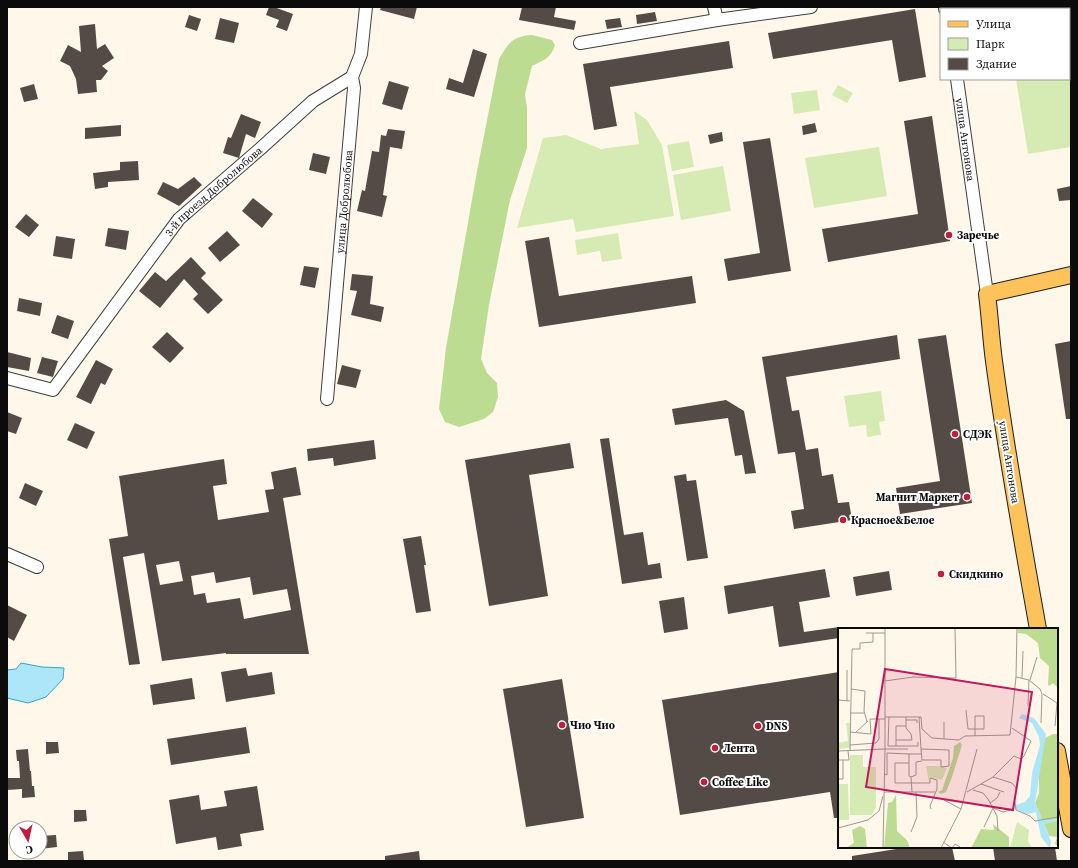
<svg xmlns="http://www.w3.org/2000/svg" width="1078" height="868" viewBox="0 0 1078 868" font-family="'Source Serif 4',serif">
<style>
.green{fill:#d6eab3}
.forest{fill:#bcdc91}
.water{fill:#ace6f8;stroke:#31a6d2}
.building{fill:#544b47;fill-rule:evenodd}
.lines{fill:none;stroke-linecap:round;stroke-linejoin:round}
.minor-casing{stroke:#3e3e3e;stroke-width:14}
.major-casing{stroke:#1c1c1c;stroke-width:18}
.minor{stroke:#fff;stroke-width:12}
.major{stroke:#fec25b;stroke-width:16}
.poi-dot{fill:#c01f3b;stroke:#fff;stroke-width:1.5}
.labels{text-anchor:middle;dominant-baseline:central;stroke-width:4;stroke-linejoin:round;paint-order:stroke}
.street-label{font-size:11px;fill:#0b0b0b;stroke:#fff}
.poi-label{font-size:11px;font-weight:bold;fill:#0b0b0b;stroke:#fff;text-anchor:start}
.inset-river{fill:none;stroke:#ace6f8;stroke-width:2}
.inset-road{fill:none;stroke:#9d9991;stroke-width:1}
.view{fill:#c2185b;fill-opacity:0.15;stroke:#c2185b;stroke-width:2}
.inset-edge{fill:none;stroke:#0b0b0b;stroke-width:2}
</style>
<rect width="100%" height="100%" fill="#fff8ea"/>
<g class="green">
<path d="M 1004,7 L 1071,7 L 1071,147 L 1028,154 L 1016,79 L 1069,79 L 1069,9 L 1005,9 Z"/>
<path d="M 838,85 L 853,93 L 847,103 L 832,95 Z"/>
<path d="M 817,90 L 820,110 L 794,114 L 791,93 Z"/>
<path d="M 634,111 L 647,120 L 662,145 L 674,216 L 576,232 L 573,219 L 517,228 L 543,138 L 566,135 L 601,149 L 639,144 Z"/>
<path d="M 689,141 L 694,167 L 672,171 L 667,145 Z"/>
<path d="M 879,147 L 887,196 L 814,208 L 805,158 Z"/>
<path d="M 723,166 L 731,211 L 681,220 L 673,175 Z"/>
<path d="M 618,233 L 622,259 L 602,262 L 600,251 L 577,255 L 575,240 Z"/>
<path d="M 881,391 L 885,421 L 879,422 L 881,435 L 867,437 L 866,425 L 849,427 L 844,396 Z"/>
</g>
<path class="forest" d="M 532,35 L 552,40 L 555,45 C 551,58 544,60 532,66 L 525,94 L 527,108 L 527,148 L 510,200 L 489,305 L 481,359 L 487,373 L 497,383 L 498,397 L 493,412 L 484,419 L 459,427 L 445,422 L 439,409 L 446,348 L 477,171 L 499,59 C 508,44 512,36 532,35 Z"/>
<path class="water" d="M 21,663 L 42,667 L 64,668 L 63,679 L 46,697 L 28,703 L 7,698 L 7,670 L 16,669 Z"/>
<g class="building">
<path d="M 269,7 L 274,7 L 293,14 L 287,31 L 276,27 L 279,20 L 266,15 Z"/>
<path d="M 381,7 L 417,7 L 414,19 L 380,10 Z"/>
<path d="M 522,7 L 556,7 L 554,17 L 576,21 L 574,30 L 519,20 Z"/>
<path d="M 915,9 L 926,77 L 899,82 L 892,40 L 773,59 L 768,33 Z"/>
<path d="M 655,12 L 657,21 L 637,24 L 636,15 Z"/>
<path d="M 189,15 L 201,19 L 197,31 L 185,27 Z"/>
<path d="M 220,18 L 239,23 L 234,43 L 215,39 Z"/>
<path d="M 620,18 L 622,27 L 607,29 L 605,20 Z"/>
<path d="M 95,24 L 97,49 L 105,44 L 114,58 L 102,66 L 108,71 L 101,80 L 96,80 L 97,92 L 78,94 L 76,79 L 70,66 L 60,61 L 68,45 L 81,52 L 79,26 Z"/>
<path d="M 729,41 L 733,68 L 610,87 L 617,126 L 594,130 L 583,64 Z"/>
<path d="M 473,49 L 487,54 L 474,97 L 446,89 L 449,78 L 463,83 Z"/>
<path d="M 389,81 L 409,87 L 402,110 L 382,104 Z"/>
<path d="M 34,84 L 38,99 L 24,102 L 20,88 Z"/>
<path d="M 241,114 L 261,122 L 255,138 L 246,134 L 239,158 L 223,153 L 228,137 L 231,138 Z"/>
<path d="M 932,116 L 950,241 L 828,262 L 822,229 L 918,214 L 904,121 Z"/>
<path d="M 815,123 L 817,132 L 803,135 L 802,126 Z"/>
<path d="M 121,125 L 121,136 L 85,139 L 85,128 Z"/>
<path d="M 388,129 L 405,131 L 402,149 L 390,147 L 383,195 L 387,196 L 382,217 L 357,211 L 362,190 L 365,191 L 372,151 L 379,152 L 381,135 L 386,136 Z"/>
<path d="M 722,132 L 723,141 L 710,144 L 708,135 Z"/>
<path d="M 770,138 L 791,271 L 728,281 L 724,259 L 760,253 L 743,142 Z"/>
<path d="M 313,153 L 330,157 L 326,174 L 309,170 Z"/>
<path d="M 138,161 L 139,180 L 108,182 L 108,187 L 95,189 L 93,173 L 120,170 L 120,162 Z"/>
<path d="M 194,177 L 202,185 L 179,206 L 157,194 L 163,182 L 178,189 Z"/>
<path d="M 1071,186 L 1071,200 L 1059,201 L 1057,189 Z"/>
<path d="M 253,198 L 273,214 L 262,228 L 242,211 Z"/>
<path d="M 26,214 L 39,225 L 29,237 L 15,227 Z"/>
<path d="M 108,228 L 129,231 L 126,250 L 105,246 Z"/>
<path d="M 227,231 L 240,245 L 220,262 L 208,248 Z"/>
<path d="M 56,236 L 75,239 L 72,259 L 53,256 Z"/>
<path d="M 549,237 L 559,296 L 692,276 L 696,303 L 539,327 L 525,241 Z"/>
<path d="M 191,257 L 206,273 L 201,278 L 223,300 L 208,314 L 193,299 L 198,294 L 184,279 L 160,308 L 139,291 L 155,272 L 166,281 Z"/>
<path d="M 304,266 L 319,268 L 315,288 L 300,285 Z"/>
<path d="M 352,274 L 373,276 L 370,304 L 384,307 L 381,322 L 351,315 L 357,291 L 350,290 Z"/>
<path d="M 19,298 L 42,303 L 40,316 L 17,311 Z"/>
<path d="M 57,315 L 74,321 L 68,339 L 51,333 Z"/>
<path d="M 167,332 L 184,348 L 170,363 L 152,347 Z"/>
<path d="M 897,335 L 900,359 L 786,377 L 792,411 L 799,410 L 806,450 L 818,448 L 822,476 L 833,474 L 838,503 L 849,502 L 852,520 L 794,529 L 791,511 L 804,509 L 795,452 L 778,454 L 762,357 Z"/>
<path d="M 946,335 L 972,503 L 900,514 L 896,488 L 940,481 L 918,339 Z"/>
<path d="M 1071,341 L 1071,419 L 1066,419 L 1055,344 Z"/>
<path d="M 7,352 L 31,358 L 29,371 L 7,367 Z"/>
<path d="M 42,357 L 58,361 L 53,377 L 37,373 Z"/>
<path d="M 96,360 L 113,369 L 105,385 L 101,383 L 91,404 L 76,397 Z"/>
<path d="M 342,365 L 361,370 L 356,388 L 337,384 Z"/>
<path d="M 726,400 L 744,411 L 756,473 L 745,474 L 742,455 L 735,456 L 728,418 L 675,425 L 672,409 Z"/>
<path d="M 7,412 L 22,418 L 16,434 L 7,431 Z"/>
<path d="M 75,423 L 95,432 L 87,449 L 67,440 Z"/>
<path d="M 609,438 L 624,535 L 643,532 L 648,565 L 660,563 L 662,578 L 622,584 L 600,439 Z"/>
<path d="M 374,440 L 376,459 L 334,466 L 333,458 L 308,461 L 307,449 Z"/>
<path d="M 570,443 L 574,468 L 529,475 L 548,596 L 489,606 L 465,460 Z"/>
<path d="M 224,459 L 227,484 L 213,486 L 218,520 L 269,512 L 265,490 L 274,489 L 271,472 L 296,467 L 301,495 L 283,498 L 309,654 L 226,654 L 226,653 L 162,661 L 144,553 L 123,557 L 140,664 L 129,665 L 109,539 L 128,536 L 119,476 ZM 179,561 L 183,581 L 160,585 L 156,565 ZM 214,572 L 216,583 L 250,577 L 253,595 L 287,589 L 291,610 L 244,619 L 240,598 L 207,603 L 205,593 L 194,595 L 191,576 Z"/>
<path d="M 686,474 L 687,481 L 696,480 L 708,558 L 687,561 L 674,476 Z"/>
<path d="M 25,483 L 43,491 L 36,506 L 19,498 Z"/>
<path d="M 421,536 L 426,565 L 424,565 L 431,611 L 416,613 L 403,539 Z"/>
<path d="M 825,569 L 830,597 L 799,602 L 804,632 L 839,627 L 839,638 L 779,647 L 773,606 L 728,614 L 724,586 Z"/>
<path d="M 889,571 L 892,590 L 856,596 L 853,577 Z"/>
<path d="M 684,597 L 688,629 L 664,633 L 659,601 Z"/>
<path d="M 7,605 L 27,615 L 14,641 L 7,637 Z"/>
<path d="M 246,668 L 248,676 L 272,672 L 275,694 L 226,702 L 221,672 Z"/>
<path d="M 839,672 L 839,818 L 834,818 L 830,792 L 680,815 L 662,700 Z"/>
<path d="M 192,678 L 195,699 L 153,705 L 150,685 Z"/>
<path d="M 562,679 L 584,818 L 526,827 L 503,689 Z"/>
<path d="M 246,727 L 250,753 L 171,765 L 167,739 Z"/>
<path d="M 46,742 L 58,742 L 59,753 L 46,754 Z"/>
<path d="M 28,749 L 30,771 L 31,771 L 32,786 L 34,786 L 35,797 L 22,798 L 22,789 L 7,790 L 7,778 L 20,778 L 19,761 L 17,761 L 16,750 Z"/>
<path d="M 257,786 L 264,830 L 240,834 L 242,846 L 218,850 L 216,837 L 176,844 L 169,800 L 199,795 L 201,810 L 227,806 L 224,791 Z"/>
<path d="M 74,810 L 86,810 L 87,821 L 74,822 Z"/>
<path d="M 56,835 L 57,847 L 40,849 L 40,836 Z"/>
<path d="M 909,847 L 952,847 L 955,861 L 852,861 L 852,856 Z"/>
<path d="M 993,847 L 1055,847 L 1057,861 L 995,861 Z"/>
<path d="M 83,851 L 84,860 L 68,861 L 68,852 Z"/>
<path d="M 419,851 L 420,861 L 385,861 L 385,856 Z"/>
</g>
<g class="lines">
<defs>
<g id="minor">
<path d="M 714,7 L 717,20"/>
<path d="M 945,7 L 945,9"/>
<path d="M 580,43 L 717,20 L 811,7"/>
<path id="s1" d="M 957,79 L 987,294"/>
<path id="s2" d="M 7,378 L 53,390 L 179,219 L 260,149 L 313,101 L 352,77"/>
<path id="s3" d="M 327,399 L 354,88 L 352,77 L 361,54 L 366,7"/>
<path d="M 7,554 L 37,567"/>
</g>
<g id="major">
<path d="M 1038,629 C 1022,540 1006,451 994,361 C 991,339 990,317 987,294 L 1071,275"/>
<path d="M 1057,751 L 1071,829"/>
</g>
</defs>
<use href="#minor" class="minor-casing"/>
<use href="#major" class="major-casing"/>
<use href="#minor" class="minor"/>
<use href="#major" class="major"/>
</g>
<g class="poi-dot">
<circle cx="949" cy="235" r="4"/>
<circle cx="955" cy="434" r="4"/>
<circle cx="967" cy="497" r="4"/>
<circle cx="843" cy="520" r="4"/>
<circle cx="941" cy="574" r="4"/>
<circle cx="562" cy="725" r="4"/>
<circle cx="758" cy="726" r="4"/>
<circle cx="715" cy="748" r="4"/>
<circle cx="704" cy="782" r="4"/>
</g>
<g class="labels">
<g class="street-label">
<text stroke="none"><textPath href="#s1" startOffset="61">улица Антонова</textPath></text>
<text stroke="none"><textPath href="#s2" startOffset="304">3-й проезд Добролюбова</textPath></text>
<text stroke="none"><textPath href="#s3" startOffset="198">улица Добролюбова</textPath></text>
<text transform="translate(1009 462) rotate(81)">улица Антонова</text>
</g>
<g class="poi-label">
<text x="957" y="235">Заречье</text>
<text x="963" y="434">СДЭК</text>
<text x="959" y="497" text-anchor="end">Магнит Маркет</text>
<text x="851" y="520">Красное&amp;Белое</text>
<text x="949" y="574">Скидкино</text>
<text x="570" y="725">Чио Чио</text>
<text x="766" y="726">DNS</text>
<text x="723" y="748">Лента</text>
<text x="712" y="782">Coffee Like</text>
</g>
</g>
<g transform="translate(838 628)">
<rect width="220" height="220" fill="#fff8ea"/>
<path d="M 8,95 L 12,95 L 12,120 L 0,121 L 0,115 L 10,113 ZM 12,127 L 25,127 L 25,139 L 38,139 L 38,179 L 34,187 L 12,187 ZM 88,138 L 101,138 L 109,140 L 104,152 L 91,149 L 91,154 ZM 0,156 L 10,156 L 11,192 L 0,192 ZM 179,194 L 191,202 L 190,213 L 194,220 L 172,220 Z" fill="#d6eab3"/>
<path d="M 180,0 L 220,0 L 220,60 L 215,55 L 211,58 L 210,56 L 211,38 L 202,30 L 200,15 L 188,6 L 180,5 ZM 215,106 L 220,106 L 220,191 L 205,193 L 197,175 L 201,165 L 201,138 L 207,110 ZM 122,114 L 124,117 L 114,149 L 108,164 L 103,166 L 100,164 L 104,162 L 115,130 L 116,118 ZM 58,167 L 59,203 L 69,212 L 72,220 L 46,220 L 50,175 L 54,174 ZM 220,192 L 220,218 L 217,216 L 219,209 L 211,208 L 206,195 ZM 155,196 L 171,209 L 171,220 L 133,220 L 143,201 L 156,202 ZM 22,198 L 27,201 L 29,220 L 8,220 L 16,215 L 14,202 Z" fill="#bcdc91"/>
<path d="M 184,86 L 196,90 L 208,106 L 197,175 L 205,193 L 220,191 L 206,195 L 213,214 L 212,220 L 203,209 L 198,184 L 190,186 L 177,181 L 178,177 L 187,174 L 192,168 L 194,145 L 202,117 L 201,109 L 194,95 L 181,90 Z" fill="#ace6f8"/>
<path class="inset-river" d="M 206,198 L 206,195 L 220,192"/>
<path class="inset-road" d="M 28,5 L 47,5M 178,49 L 191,52 L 202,61 L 204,66 L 203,95M 184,50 L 185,23M 192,52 L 199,29M 47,53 L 75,49 L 118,50 L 117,0M 13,61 L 27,63 L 26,83 L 29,94M 205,66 L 219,75 L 217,98M 0,72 L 12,73M 9,73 L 9,42M 190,78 L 191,52M 128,82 L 130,101 L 146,101 L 146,88 L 137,88 L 137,108M 12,85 L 26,85M 47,89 L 83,89 L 84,101 L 94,110 L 121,112 L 127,108 L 172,107 L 178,49 L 179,0M 51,89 L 50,118 L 58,118 L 58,112M 68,89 L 68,100 L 73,106 L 74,112 L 58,112 L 58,98 L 68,98M 81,89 L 83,121 L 111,122 L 111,138 L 103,139 L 103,132 L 84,132 L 83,121M 68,92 L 79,92 L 79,95M 12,104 L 33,106M 17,105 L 30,93M 33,106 L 32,91 L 47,91M 106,111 L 106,94M 12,117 L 38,115 L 41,111 L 41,91M 58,118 L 80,118 L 80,114M 0,123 L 47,121 L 47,0M 12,123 L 14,21 L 22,21 L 22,15 L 35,14 L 35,5M 71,126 L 84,126M 0,132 L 5,132 L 5,151 L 0,151M 5,132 L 11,132 L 10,123M 71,135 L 57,135 L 57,155 L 92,155 L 92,150 L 99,152 L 99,161 L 92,178 L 93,181M 46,146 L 49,147 L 49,125 L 71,126 L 71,148 L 73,149 L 78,147 L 78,134 L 84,133M 73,149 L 74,164M 155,149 L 174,155 L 178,160M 143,156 L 166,164M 135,162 L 145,165 L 150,171 L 159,188 L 160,203M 46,164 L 97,164M 129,164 L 155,149 L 176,128 L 183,131 L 186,128 L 193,113 L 174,100M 106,172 L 123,181M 177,174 L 178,182 L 192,188 L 197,193 L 220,189M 152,175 L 159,170 L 162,164M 146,199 L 155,180 L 165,184 L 176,181M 0,200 L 30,192 L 41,183 L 45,168M 73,204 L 79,189 L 78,164M 105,214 L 114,220 L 117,216 L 122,219M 45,220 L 47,121 L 70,121M 103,220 L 123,181 L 139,121"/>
<path class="view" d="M 47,41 L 194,64 L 175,182 L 28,159 Z"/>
<rect width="220" height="220" class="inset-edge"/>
</g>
<rect width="1078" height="868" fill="none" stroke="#0b0b0b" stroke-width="16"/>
<rect x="940" y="8" width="130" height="72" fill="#ffffff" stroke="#9d9d9d"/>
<rect x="948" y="21" width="20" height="6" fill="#fec25b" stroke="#9d9d9d"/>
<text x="976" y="28" font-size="12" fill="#0b0b0b">Улица</text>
<rect x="948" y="38" width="20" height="12" fill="#d6eab3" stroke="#9d9d9d"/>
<text x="976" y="48" font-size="12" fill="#0b0b0b">Парк</text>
<rect x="948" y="58" width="20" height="12" fill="#544b47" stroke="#9d9d9d"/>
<text x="976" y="68" font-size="12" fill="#0b0b0b">Здание</text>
<g transform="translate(28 840) rotate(171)"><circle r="19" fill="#ffffff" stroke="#9d9d9d"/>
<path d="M0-3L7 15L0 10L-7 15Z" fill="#c01f3b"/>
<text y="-6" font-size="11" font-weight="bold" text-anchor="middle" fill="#0b0b0b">С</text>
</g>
</svg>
